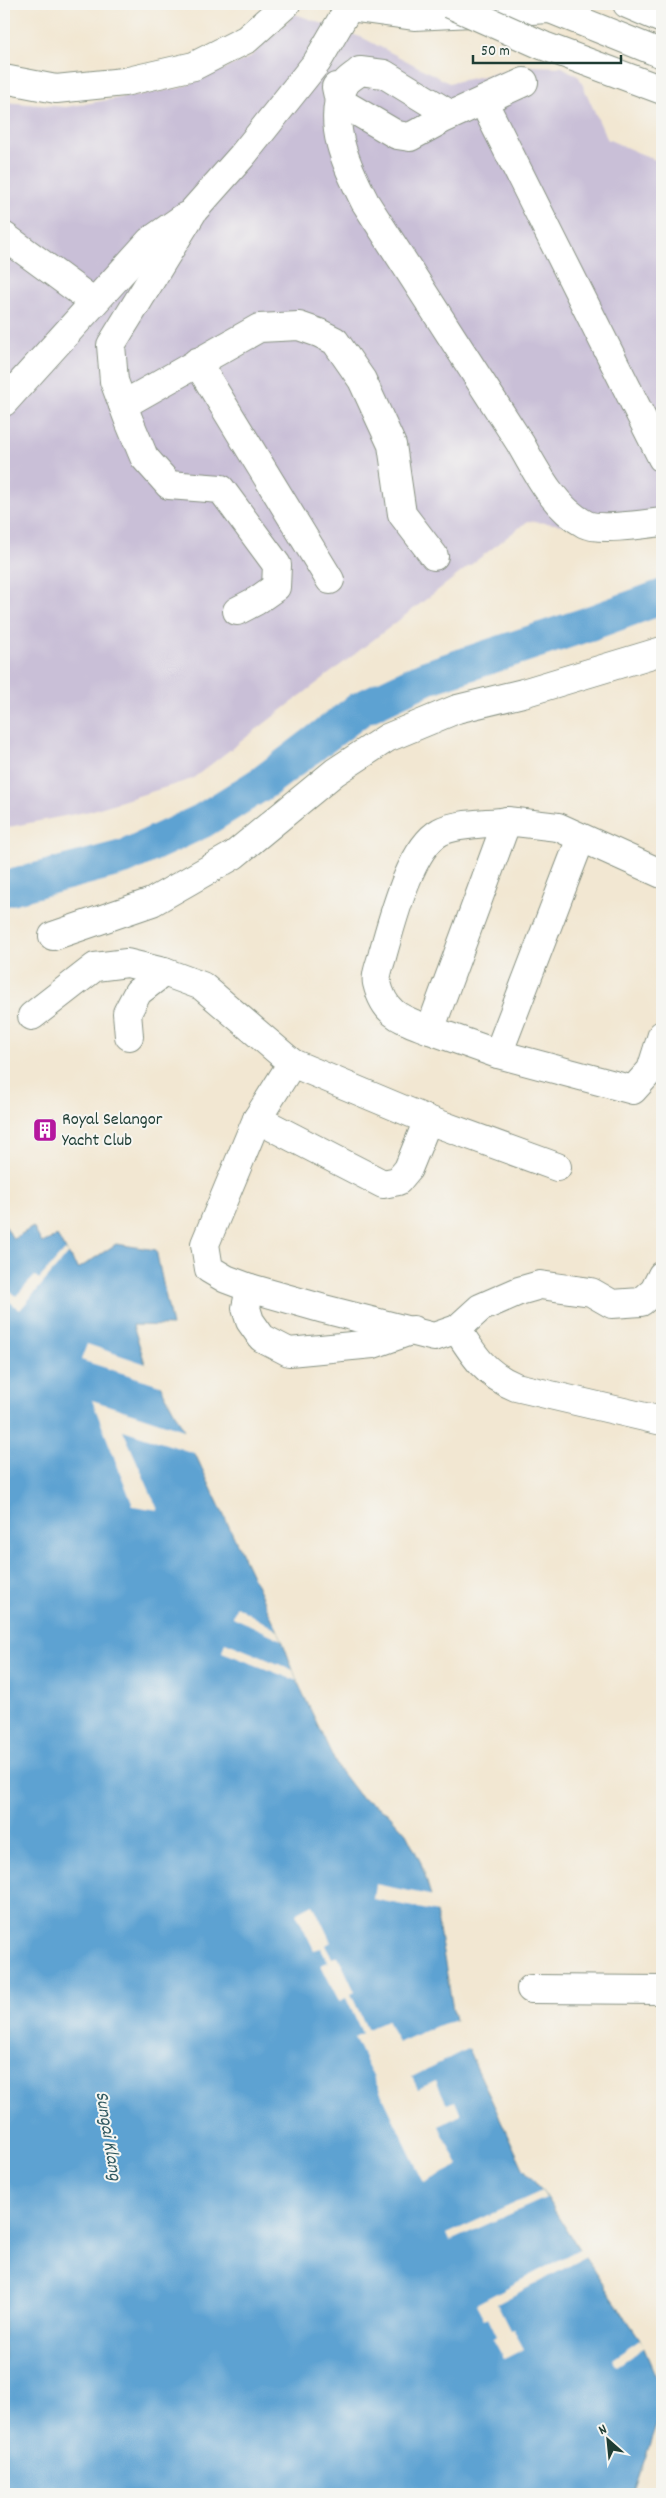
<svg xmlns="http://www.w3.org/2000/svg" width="666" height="2498" viewBox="0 0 666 2498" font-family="Dekko,sans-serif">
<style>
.industrial{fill:#c9bfd7}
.water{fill:#5da2d2;stroke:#3e7083}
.pier{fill:#f2e7d2}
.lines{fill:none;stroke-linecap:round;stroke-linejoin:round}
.river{stroke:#5da2d2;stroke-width:35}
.minor-casing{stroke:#889283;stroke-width:30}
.major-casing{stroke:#889283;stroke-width:30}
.minor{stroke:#fff;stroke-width:28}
.major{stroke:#fff;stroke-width:28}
.major-bridge-casing{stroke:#889283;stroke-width:30;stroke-linecap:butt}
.major-bridge{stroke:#fff;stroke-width:28}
.labels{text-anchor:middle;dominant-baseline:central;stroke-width:4;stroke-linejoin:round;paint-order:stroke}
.poi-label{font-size:18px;fill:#1f3d34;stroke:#f6f6f2;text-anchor:start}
.water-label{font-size:19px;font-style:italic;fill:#325b63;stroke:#f6f6f2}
</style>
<rect width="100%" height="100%" fill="#f6f6f2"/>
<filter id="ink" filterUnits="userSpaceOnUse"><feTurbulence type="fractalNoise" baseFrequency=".02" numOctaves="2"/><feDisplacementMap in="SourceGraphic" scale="10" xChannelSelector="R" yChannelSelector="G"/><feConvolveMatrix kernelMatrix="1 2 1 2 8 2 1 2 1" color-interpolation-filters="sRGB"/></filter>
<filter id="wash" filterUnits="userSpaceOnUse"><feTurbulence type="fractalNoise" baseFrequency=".0096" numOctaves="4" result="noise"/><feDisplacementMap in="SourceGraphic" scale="20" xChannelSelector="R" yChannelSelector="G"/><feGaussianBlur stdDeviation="1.12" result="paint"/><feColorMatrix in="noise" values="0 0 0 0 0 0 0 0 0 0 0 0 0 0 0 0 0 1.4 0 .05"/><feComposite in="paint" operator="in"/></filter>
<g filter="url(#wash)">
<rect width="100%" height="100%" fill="#f2e7d2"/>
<path class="industrial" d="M 295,14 L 363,38 L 449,83 L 531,66 L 562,67 L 579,77 L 607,139 L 662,163 L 662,536 L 528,521 L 192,779 L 90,811 L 4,828 L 4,102 L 66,107 L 180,88 L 249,58 Z"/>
<path class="water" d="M 4,1223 L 13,1239 L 33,1227 L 42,1243 L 57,1236 L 78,1269 L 116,1244 L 156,1250 L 172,1326 L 133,1325 L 145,1363 L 160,1385 L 184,1430 L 282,1640 L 297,1681 L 338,1768 L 360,1797 L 387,1812 L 406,1833 L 421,1863 L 436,1912 L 455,2021 L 523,2168 L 542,2191 L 579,2249 L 640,2339 L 657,2379 L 661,2411 L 633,2494 L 4,2494 Z"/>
<g class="pier">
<path d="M 65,1250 L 69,1253 L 20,1310 L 4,1297 L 4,1285 L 16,1296 L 35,1276 L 39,1279 Z"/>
<path d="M 87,1344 L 149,1365 L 163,1386 L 81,1360 Z"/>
<path d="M 92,1400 L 187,1431 L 197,1454 L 123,1430 L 158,1510 L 133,1506 Z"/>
<path d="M 236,1606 L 278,1631 L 282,1640 L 233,1617 Z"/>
<path d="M 225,1642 L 293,1670 L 297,1681 L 222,1652 Z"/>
<path d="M 375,1884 L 434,1896 L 438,1912 L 373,1899 Z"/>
<path d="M 313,1904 L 331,1942 L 326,1945 L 332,1958 L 338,1956 L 355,1992 L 351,1994 L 367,2029 L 387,2020 L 398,2043 L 436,2026 L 457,2020 L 469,2048 L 412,2077 L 418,2089 L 436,2081 L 447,2104 L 455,2101 L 461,2115 L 439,2126 L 458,2166 L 424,2183 L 354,2037 L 362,2033 L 346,1998 L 339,2001 L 321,1965 L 328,1962 L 321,1948 L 314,1950 L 296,1913 Z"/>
<path d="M 542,2191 L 546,2198 L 450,2241 L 447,2234 Z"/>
<path d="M 581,2248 L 588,2256 L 497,2304 L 510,2330 L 513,2329 L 524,2349 L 504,2359 L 493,2339 L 497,2336 L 488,2317 L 484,2319 L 476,2304 Z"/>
<path d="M 640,2339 L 645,2347 L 617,2366 L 612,2358 Z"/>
</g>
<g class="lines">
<path class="river" d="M 4,889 L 125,857 L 202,821 L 264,782 L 360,709 L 425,678 L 588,624 L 662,597"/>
</g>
</g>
<g filter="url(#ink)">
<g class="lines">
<defs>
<g id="minor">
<path d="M 346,4 L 349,7 L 414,16 L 550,9"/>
<path d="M 4,79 L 56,89 L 124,82 L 194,66 L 247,39 L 286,4"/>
<path d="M 336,87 L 339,101 L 397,135 L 410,137 L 443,119 L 524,82"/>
<path d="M 483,101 L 662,458"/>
<path d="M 451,115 L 384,74 L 360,71 C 356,75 348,79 345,84 C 325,122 347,167 365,202 L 520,443 C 536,471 554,508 585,524 C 599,531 646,524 662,522"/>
<path d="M 4,236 L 94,302"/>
<path d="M 197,362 L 330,580"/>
<path d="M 4,402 L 150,241 L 186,216"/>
<path d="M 123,405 L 259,328 L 299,326 L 319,333 L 335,341 L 362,380 L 392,445 L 402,514 L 434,556"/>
<path d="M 237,611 L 256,601 L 276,587 L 277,565 L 221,489 L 169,485 L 144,457 L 129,421 L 114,381 L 111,345 L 194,210 L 242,156 L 317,62 L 349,7"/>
<path d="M 662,874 L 558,827 L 507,821 L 430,1030 L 498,1054 L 633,1090 L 651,1070 L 662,1035"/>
<path d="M 53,936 L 152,902 L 234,855 L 335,772 L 387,738 L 457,709 L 523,693 L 662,651"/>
<path d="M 32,1016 L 95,967 L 127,963 L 164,972 L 202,986 L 292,1063 L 257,1119 L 205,1244 L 209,1269 L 226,1279 L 250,1288 L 324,1309 L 434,1337 L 457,1329 L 480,1308 L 519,1291 L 540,1285 L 591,1292 L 612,1304 L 641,1302 L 654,1291 L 662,1275"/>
<path d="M 430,1030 C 402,1019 385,1016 377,983 C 375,975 381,962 383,953 C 392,922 410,848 440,832 C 456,823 489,824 507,821"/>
<path d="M 129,1036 L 127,1013 L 138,992 L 164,972"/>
<path d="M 498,1054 L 581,838"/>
<path d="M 257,1119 L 383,1184 L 398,1181 L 408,1169 L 428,1120 L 292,1063"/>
<path d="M 428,1120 L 557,1167"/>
<path d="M 250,1288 L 246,1308 L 250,1321 L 262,1338 L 289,1352 L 373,1344 L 413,1330"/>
<path d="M 457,1329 C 474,1356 485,1374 516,1387 L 662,1421"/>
<path d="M 531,1989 L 662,1990"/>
</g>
<g id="major">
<path d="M 538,4 L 662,54"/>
<path d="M 627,4 L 662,19"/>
</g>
</defs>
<use href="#minor" class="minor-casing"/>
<use href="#major" class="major-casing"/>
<use href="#minor" class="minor"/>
<use href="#major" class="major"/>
<defs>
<path id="major-bridge" d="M 450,4 L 544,46 L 662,90"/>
</defs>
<use href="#major-bridge" class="major-bridge-casing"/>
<use href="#major-bridge" class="major-bridge"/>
</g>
</g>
<defs>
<symbol id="building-square" viewBox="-11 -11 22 22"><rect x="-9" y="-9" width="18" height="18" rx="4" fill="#b5179e" stroke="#f6f6f2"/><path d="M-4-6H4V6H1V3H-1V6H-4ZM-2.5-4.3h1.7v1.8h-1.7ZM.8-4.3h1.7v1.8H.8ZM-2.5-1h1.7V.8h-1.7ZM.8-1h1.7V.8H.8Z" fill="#fff"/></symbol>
</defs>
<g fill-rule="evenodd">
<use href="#building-square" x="31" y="1116" width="28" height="28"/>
</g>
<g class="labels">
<g class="poi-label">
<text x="62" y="1120">Royal Selangor<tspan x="62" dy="21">Yacht Club</tspan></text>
</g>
<g class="water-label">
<text transform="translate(107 2136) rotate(81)">Sungai Klang</text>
</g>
</g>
<rect width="666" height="2498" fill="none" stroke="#f6f6f2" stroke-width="20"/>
<g transform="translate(608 2440) rotate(333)" stroke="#f6f6f2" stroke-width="4" paint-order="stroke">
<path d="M0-4L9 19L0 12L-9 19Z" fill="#1f3d34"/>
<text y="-8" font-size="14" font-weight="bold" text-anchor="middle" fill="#1f3d34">N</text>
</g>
<path d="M473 55v8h148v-8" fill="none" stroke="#1f3d34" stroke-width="2.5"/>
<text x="481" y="55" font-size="15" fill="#1f3d34" stroke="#f6f6f2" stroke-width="4" paint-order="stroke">50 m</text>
</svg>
